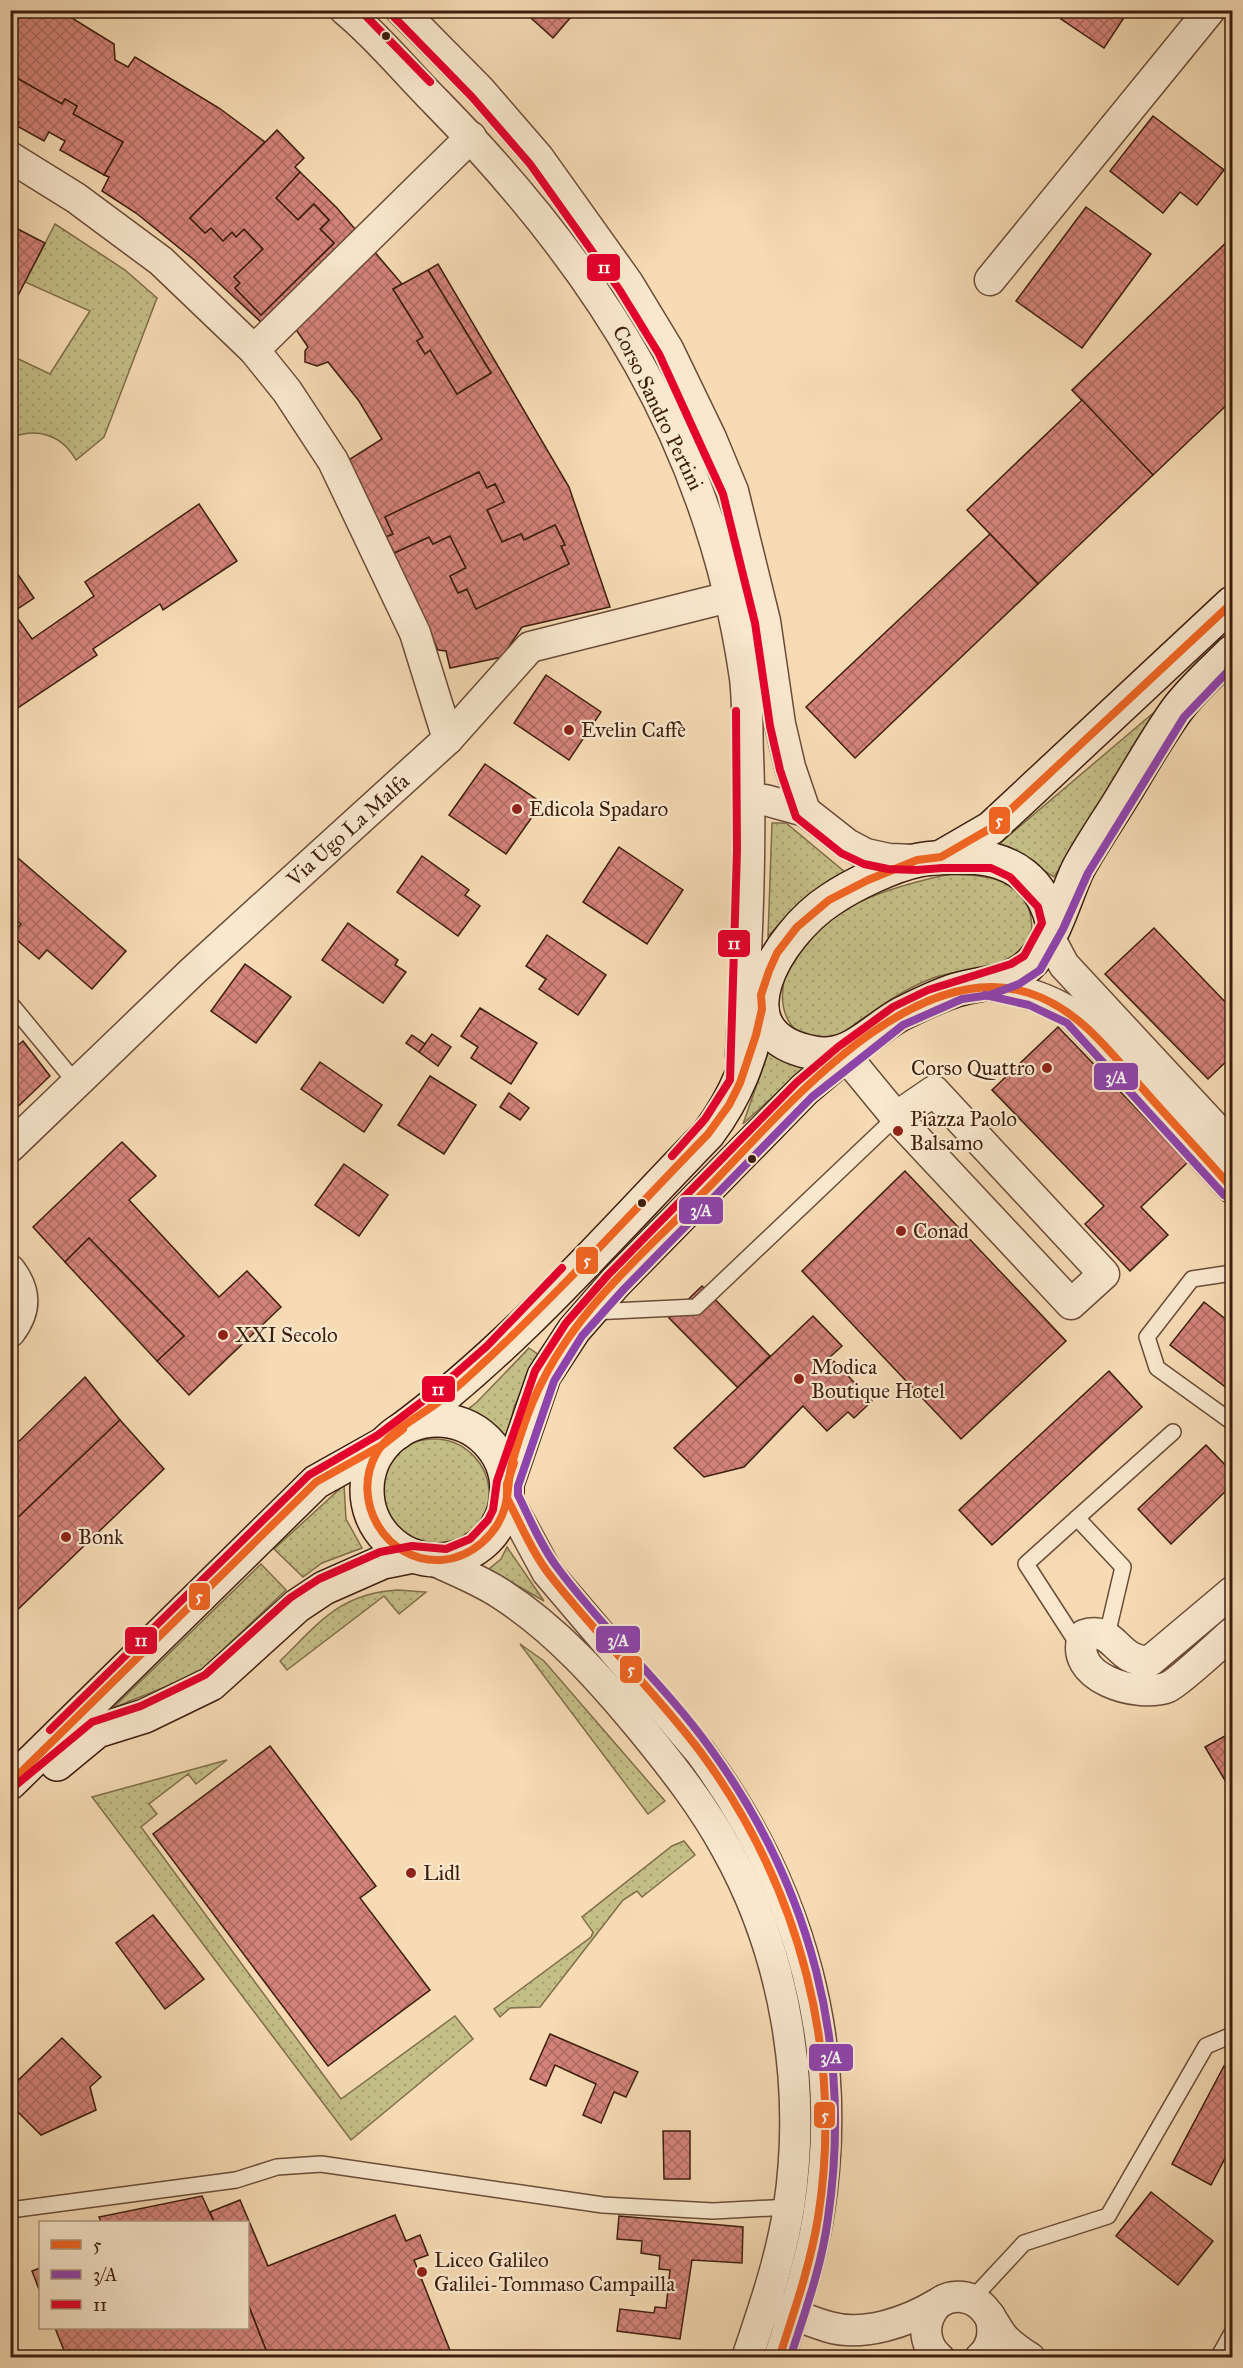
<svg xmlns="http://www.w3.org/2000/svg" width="1243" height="2368" viewBox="0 0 1243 2368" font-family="'IM FELL Great Primer',serif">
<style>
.garden{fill:url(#garden-dots);stroke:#806e4a;stroke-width:1.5}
.building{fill:url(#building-cross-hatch);stroke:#3d1d0e;stroke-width:1.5}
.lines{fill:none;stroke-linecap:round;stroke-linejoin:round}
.lane-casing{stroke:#6b4c38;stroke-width:18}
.street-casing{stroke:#6b4c38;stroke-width:33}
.secondary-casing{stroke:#3d1d0e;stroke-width:36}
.lane{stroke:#f9e8ce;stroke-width:15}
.street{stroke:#f9e8ce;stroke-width:30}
.secondary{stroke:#f9e8ce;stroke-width:33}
.bus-1-casing{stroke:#f9e8ce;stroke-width:12}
.bus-2-casing{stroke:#f9e8ce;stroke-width:12}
.bus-3-casing{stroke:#f9e8ce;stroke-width:12}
.bus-1{stroke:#f26522;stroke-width:8}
.bus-2{stroke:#8e44ad;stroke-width:8}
.bus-3{stroke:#e4002b;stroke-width:8}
.bus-dot{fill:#3d1d0e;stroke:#f9e8ce;stroke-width:2}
.poi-dot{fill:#8f2418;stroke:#f9e8ce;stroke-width:2}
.labels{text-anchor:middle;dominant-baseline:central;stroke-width:4.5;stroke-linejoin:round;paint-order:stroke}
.street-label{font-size:21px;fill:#3d1d0e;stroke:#f9e8ce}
.poi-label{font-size:21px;fill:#3d1d0e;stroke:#f9e8ce;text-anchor:start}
.line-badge{stroke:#f9e8ce;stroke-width:2}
.badge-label{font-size:16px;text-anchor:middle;font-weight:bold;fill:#fff}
</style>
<defs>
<pattern id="garden-dots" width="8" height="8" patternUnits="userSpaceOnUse" patternTransform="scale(1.5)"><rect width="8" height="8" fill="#c4be87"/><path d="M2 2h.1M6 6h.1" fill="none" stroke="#a9a373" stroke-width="1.8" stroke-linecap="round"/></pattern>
<pattern id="building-cross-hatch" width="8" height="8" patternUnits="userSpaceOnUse" patternTransform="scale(1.5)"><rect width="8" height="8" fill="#d4837a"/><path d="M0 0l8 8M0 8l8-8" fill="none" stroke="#ad6b62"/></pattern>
</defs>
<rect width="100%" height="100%" fill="#f6dbb4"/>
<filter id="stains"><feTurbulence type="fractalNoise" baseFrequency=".00333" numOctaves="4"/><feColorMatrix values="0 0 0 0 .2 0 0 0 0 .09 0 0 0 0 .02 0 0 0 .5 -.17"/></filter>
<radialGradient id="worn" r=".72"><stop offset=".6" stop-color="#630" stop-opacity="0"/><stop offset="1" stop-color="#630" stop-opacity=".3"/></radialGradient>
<g class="garden">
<path d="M 55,224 L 125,270 L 157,298 L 104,437 L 76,460 C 62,435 37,427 11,438 L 10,355 L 50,374 L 90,311 L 25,282 Z"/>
<path d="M 1158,709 L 1054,877 L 1000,843 Z"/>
<path d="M 772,823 L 786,823 L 846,873 L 804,900 L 768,936 Z"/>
<path d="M 950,874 C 974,875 1017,876 1027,903 C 1052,972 973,964 933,978 C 906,988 885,1003 862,1019 C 854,1024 841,1037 832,1038 C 773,1046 772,979 801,944 C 837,902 899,885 950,874 Z"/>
<path d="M 768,1053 L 805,1067 L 743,1124 Z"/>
<path d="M 529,1348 L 539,1355 L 514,1407 L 506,1447 C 497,1429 481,1419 463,1413 L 477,1402 Z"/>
<circle cx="434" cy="1494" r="55"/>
<path d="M 344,1485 L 346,1519 L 362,1548 L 322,1563 L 303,1577 L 274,1549 Z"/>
<path d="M 507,1547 L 544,1601 L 489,1569 L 501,1559 Z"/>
<path d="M 261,1564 L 286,1590 L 197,1674 L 113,1708 Z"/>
<path d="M 398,1590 L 426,1592 L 399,1614 L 384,1596 L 287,1670 L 280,1661 C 319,1623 340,1593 398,1590 Z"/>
<path d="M 520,1644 L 544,1661 L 665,1801 L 648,1814 Z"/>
<path d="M 227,1760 L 196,1784 L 188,1774 L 149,1804 L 157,1814 L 141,1827 L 341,2099 L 455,2016 L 473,2039 L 351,2140 L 92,1797 Z"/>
<path d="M 684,1841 L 695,1855 L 642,1897 L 637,1891 L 623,1900 L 540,2007 L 510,2008 L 500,2017 L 494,2009 L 591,1937 L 593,1932 L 582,1917 L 672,1846 Z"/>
</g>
<g class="building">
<path d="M 10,10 L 59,10 L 114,44 L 115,60 L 128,67 L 135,57 L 219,108 L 265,142 L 190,218 L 205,233 L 211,228 L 223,241 L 232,232 L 236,237 L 244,229 L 263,249 L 234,277 L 240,283 L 235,288 L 261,315 L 334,243 L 320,229 L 329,220 L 314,204 L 298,220 L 276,198 L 300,172 L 337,208 L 402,284 L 393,289 L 423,337 L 417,341 L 425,354 L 430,350 L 457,394 L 491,373 L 428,270 L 438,264 L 569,487 L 610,607 L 522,627 L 502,657 L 450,668 L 446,651 L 438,650 L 394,553 L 429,537 L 433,544 L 450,536 L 466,568 L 450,576 L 458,593 L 467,589 L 476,609 L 569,564 L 561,546 L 565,545 L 555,525 L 524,540 L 521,534 L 502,542 L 487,510 L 504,502 L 495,484 L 487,488 L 479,472 L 385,517 L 393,534 L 386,537 L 347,461 L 382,439 L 359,401 L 328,362 L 317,366 L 305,362 L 305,351 L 308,347 L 297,331 L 276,311 L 263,324 L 193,259 L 136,213 L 102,191 L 109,177 L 104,175 L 123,142 L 73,114 L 77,106 L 65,99 L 62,104 L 10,74 Z"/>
<path d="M 522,10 L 577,10 L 553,38 Z"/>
<path d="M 1067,10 L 1129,10 L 1104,48 L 1061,19 Z"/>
<path d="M 10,74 L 62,104 L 65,99 L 77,106 L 73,114 L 123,142 L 104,175 L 60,150 L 65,141 L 49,132 L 44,141 L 17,126 L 19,122 L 10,117 Z"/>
<path d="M 1153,116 L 1224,170 L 1197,205 L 1180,192 L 1163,213 L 1110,171 Z"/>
<path d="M 277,130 L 304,158 L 295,167 L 300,172 L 276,198 L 298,220 L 314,204 L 329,220 L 320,229 L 334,243 L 261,315 L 235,288 L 240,283 L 234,277 L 263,249 L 244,229 L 236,237 L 232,232 L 223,241 L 211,228 L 205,233 L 190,218 Z"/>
<path d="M 1086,207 L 1151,254 L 1082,348 L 1016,301 Z"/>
<path d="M 10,225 L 45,243 L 10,311 Z"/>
<path d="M 1232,237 L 1232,400 L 1153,475 L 1072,390 Z"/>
<path d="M 428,270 L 491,373 L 457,394 L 430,350 L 425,354 L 417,341 L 423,337 L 393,289 Z"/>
<path d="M 1082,400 L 1153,475 L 1038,584 L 967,510 Z"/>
<path d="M 479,472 L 487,488 L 495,484 L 504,502 L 487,510 L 502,542 L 521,534 L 524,540 L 555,525 L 565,545 L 561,546 L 569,564 L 476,609 L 467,589 L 458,593 L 450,576 L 466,568 L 450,536 L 433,544 L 429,537 L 394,553 L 386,537 L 393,534 L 385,517 Z"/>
<path d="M 199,504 L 237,561 L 163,610 L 160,604 L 93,649 L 97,655 L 10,713 L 10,563 L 34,598 L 13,612 L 32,639 L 94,596 L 85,582 Z"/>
<path d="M 990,534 L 1038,584 L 855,758 L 806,707 Z"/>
<path d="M 546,675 L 601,712 L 569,760 L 514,723 Z"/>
<path d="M 485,764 L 542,803 L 506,854 L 449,815 Z"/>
<path d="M 619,847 L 683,890 L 647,944 L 583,902 Z"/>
<path d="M 422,856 L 469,890 L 465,895 L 480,906 L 458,936 L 397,892 Z"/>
<path d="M 18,858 L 126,951 L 92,989 L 47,950 L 39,959 L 11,935 L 21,924 L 10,915 L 10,866 Z"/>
<path d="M 348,923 L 398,960 L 395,965 L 406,972 L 383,1003 L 322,960 Z"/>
<path d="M 1154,928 L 1232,1009 L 1232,1056 L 1208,1079 L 1105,974 Z"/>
<path d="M 547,935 L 606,975 L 578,1015 L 539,989 L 546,979 L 526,966 Z"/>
<path d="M 245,964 L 291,997 L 256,1043 L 211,1011 Z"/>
<path d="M 480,1008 L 537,1043 L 511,1084 L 471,1058 L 478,1047 L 461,1036 Z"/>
<path d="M 1058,1027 L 1188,1162 L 1141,1207 L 1168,1235 L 1130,1271 L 1085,1224 L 1104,1206 L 992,1090 Z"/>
<path d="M 432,1034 L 451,1047 L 438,1066 L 419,1052 Z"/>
<path d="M 412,1035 L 425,1044 L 419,1052 L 406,1043 Z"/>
<path d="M 23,1041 L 50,1076 L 10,1114 L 10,1052 Z"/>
<path d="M 320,1062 L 382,1105 L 364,1132 L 301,1089 Z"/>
<path d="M 430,1076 L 476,1105 L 444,1154 L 398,1125 Z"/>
<path d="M 509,1093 L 529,1108 L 520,1120 L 500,1107 Z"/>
<path d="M 122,1142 L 156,1176 L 129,1200 L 219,1297 L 247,1271 L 281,1307 L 189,1395 L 157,1361 L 184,1336 L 89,1238 L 65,1262 L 33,1227 Z"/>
<path d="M 344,1164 L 388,1195 L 359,1236 L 315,1205 Z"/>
<path d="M 905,1171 L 1066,1341 L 961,1439 L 802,1271 Z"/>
<path d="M 89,1238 L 184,1336 L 157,1361 L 65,1262 Z"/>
<path d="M 702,1286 L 770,1356 L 738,1388 L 669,1318 Z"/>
<path d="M 1204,1302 L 1232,1324 L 1232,1392 L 1170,1345 Z"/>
<path d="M 813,1316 L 842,1346 L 830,1357 L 872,1401 L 854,1418 L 848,1412 L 827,1431 L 803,1406 L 744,1467 L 704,1477 L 674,1448 Z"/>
<path d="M 1109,1371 L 1142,1407 L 992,1545 L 959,1510 Z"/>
<path d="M 85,1377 L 120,1420 L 10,1525 L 10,1450 Z"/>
<path d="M 120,1420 L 164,1469 L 10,1617 L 10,1525 Z"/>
<path d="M 1206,1445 L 1232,1472 L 1232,1485 L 1171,1544 L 1138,1509 Z"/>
<path d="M 1232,1732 L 1232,1785 L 1229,1787 L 1205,1747 Z"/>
<path d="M 270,1746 L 376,1886 L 360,1898 L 430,1990 L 328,2066 L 153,1834 Z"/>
<path d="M 153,1915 L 204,1979 L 165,2009 L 116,1943 Z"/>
<path d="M 550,2034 L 638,2072 L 626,2097 L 614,2092 L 601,2123 L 583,2115 L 596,2084 L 555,2065 L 546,2086 L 530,2079 Z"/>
<path d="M 62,2038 L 101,2077 L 90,2087 L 96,2110 L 41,2135 L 10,2104 L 10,2088 Z"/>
<path d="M 1224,2066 L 1232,2071 L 1232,2145 L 1211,2185 L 1172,2164 Z"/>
<path d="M 663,2131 L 690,2131 L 690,2179 L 664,2179 Z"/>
<path d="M 1151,2192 L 1213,2241 L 1178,2285 L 1116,2236 Z"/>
<path d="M 202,2196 L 214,2222 L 101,2222 L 99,2217 Z"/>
<path d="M 240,2200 L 268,2266 L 395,2215 L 406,2241 L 420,2235 L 428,2255 L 414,2260 L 453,2358 L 269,2358 L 248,2304 L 248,2222 L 214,2222 L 210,2212 Z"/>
<path d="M 619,2216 L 743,2227 L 742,2263 L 692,2260 L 680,2339 L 617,2331 L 620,2309 L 654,2313 L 655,2307 L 666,2308 L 670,2270 L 659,2269 L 660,2256 L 641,2253 L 642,2241 L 617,2239 Z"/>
<path d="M 40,2268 L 40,2292 L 32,2271 Z"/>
<path d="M 248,2304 L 269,2358 L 67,2358 L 55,2328 L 248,2328 Z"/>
</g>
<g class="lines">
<defs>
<g id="lane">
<path d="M 10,1003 L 76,1083"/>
<path d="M 1232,1273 L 1192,1279 L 1147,1337 L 1157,1368 L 1232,1422"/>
<path d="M 592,1312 L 696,1307 L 896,1117"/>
<path d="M 1077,1518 L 1173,1432"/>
<path d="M 1079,1646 L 1026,1564 L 1077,1518 L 1123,1567 L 1107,1635"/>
<path d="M 10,2210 L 236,2180 L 277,2167 L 321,2164 L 603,2205 L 713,2211 L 789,2207"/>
<path d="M 972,2299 L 1024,2243 L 1108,2216 L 1206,2046 L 1232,2035"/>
<path d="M 1218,2358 L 1232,2333"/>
</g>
<g id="street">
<path d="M 345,10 C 378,37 406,72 436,102 C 600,269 711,443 745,678 C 748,703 747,730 748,755 C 752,855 746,955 741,1055"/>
<path d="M 401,10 L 480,90 L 538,157 L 628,283 L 668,349 L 711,438 L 733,491 L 765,621 L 780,724 L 790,767 L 805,811 L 847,844 L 866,854 L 889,859 L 917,860"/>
<path d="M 10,157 L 76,198 L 161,261 L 254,350 L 287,391 L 333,461 L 415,633 L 448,739"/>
<path d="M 990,280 L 1210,10"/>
<path d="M 254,350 L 471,137"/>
<path d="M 750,801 L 765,800 L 805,811"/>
<path d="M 1048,935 L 1064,965 L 1232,1146"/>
<path d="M 987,985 C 1020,990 1046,997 1074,1015 L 1232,1188"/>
<path d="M 845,1055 L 896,1117 L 1071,1304 L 1104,1274 L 934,1091 L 896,1117"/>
<path d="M 10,1147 L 194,970 L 448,739 L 530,647 L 729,597"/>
<path d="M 10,1270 C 26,1291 27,1310 10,1332"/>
<path d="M 507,1498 L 547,1572 L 701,1753 C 801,1889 846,2049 818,2217 C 810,2265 794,2312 779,2358"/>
<path d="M 433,1560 C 456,1571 480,1580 501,1594 C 557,1630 602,1681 644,1732 C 674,1769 703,1806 726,1848 C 786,1955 807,2086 789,2207 C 781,2259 764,2308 747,2358"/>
<path d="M 1232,1592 L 1150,1661 C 1116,1663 1116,1625 1084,1635 C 1066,1677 1137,1699 1168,1687 C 1178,1683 1221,1643 1232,1633"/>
<path d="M 776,2308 C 794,2314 811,2322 829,2327 C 864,2337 907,2322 937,2304"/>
<path d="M 939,2358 C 914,2337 928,2293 962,2297 C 986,2300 991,2322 1004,2338 C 1011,2345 1022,2353 1030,2358"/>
<path d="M 980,2358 C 993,2347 995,2332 990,2316"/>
</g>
<g id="secondary">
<path d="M 941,857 L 991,828 L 1232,603"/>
<path d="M 1053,925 C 1043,881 1013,858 968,857 C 952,857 935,857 919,860 C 893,865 852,885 830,900 C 778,934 715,1035 814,1053 C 850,1060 873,1029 901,1014 C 919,1005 937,996 956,990 C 982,982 1012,984 1032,962 C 1055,938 1064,899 1078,869 C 1091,845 1107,822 1121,799 C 1139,770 1156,739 1176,711 C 1192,689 1213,671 1232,652"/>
<circle cx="437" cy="1490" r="70"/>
<path d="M 397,1433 C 513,1348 608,1237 708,1134 C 738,1094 750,1058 762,1009"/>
<path d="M 507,1484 L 544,1376 L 574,1330 L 616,1282 L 805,1089 L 855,1047"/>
<path d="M 57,1764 L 97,1731 L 145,1716 L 211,1684 L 297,1606 L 324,1588 L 383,1562 L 413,1556"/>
<path d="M 10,1783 L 316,1482 L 384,1444"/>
</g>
</defs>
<use href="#lane" class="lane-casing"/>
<use href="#street" class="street-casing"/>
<use href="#secondary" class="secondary-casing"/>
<use href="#lane" class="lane"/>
<use href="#street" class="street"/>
<use href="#secondary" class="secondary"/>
<defs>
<g id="bus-1">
<path d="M 1232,603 L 991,828 L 941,857 L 917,860 L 868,880 L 829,900 L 797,927 L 777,953 L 769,971 L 761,995 L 762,1009 L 756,1035 L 740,1083 L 729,1105 L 708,1134 C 632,1212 558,1294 478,1368 C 465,1380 451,1393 437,1403 C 417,1418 389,1431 376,1454 C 350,1501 386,1563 441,1560 C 471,1558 497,1535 505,1507 C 509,1492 508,1478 512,1463 C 520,1435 529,1406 543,1380 C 581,1305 646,1251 704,1192 C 778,1117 909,954 1029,993 C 1079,1009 1110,1052 1143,1089 C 1172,1122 1203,1155 1232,1188"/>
<path d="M 514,1463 L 507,1484 L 507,1498 C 520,1523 532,1552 549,1574 C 597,1636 655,1691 702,1754 C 800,1888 844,2054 818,2218 C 810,2266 794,2312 779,2358"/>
<path d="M 10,1783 L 316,1482 L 384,1444 L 403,1429"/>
</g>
<g id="bus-2">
<path d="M 985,995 L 1029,1005 L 1067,1023 L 1224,1195"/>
<path d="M 790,2358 C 805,2312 822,2265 828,2218 C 853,2048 811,1887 710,1748 C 664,1684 604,1631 557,1567 C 541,1546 530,1519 518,1495 L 518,1486 L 554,1381 L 582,1336 L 624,1289 L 812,1097 L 903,1025 L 962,999 L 990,995 L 1019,984 L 1040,970 L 1063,929 L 1088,873 L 1184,717 L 1232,667"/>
</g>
<g id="bus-3">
<path d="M 360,10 L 430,82"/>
<path d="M 672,1156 L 705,1119 L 730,1080 L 737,850 L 736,711"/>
<path d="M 50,1730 L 309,1475 L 378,1435 L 436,1391 L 487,1346 L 562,1268"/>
<path d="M 10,1790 L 92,1722 L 141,1706 L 205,1675 L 290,1598 L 319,1579 L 380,1552 L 412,1546 L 446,1549 L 470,1539 L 488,1520 L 493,1510 L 497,1481 L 535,1371 L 566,1323 L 608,1275 L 797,1082 L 838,1047 L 893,1007 L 928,990 L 1011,964 L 1024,956 L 1042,923 L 1038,907 L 1010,877 L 991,868 L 942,868 L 917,870 L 888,869 L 864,864 L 841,853 L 796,817 L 780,770 L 770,726 L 755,623 L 723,494 L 659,354 L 619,289 L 530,164 L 472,97 L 394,17"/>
</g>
</defs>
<use href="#bus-1" class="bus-1-casing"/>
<use href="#bus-2" class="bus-2-casing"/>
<use href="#bus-3" class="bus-3-casing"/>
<use href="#bus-1" class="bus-1"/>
<use href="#bus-2" class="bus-2"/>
<use href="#bus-3" class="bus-3"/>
</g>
<g class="bus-dot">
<circle cx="386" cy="36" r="5"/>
<circle cx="752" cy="1159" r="5"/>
<circle cx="642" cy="1203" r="5"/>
</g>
<g class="poi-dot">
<circle cx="569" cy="730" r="6"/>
<circle cx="517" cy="809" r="6"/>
<circle cx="1047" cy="1068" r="6"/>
<circle cx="898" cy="1131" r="6"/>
<circle cx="901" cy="1231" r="6"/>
<circle cx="223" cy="1335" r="6"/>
<circle cx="799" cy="1379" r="6"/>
<circle cx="66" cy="1537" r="6"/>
<circle cx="411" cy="1873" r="6"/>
<circle cx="422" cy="2272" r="6"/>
</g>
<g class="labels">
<g class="street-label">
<text transform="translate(658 408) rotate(64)">Corso Sandro Pertini</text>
<text transform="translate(348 830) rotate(-42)">Via Ugo La Malfa</text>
</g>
<g class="poi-label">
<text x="581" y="730">Evelin Caffè</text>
<text x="529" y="809">Edicola Spadaro</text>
<text x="1035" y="1068" text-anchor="end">Corso Quattro</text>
<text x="910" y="1119">Piazza Paolo<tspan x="910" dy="24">Balsamo</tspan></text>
<text x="913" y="1231">Conad</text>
<text x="235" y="1335">XXI Secolo</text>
<text x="811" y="1367">Modica<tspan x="811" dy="24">Boutique Hotel</tspan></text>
<text x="78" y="1537">Bonk</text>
<text x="423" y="1873">Lidl</text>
<text x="434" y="2260">Liceo Galileo<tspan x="434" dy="24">Galilei-Tommaso Campailla</tspan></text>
</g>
</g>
<g class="line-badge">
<rect x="586" y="253" width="35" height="29" rx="6" fill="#e4002b"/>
<rect x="988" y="806" width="23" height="29" rx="6" fill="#f26522"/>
<rect x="717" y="929" width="34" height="29" rx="6" fill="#e4002b"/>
<rect x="1093" y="1062" width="46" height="29" rx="6" fill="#8e44ad"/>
<rect x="678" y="1196" width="46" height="29" rx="6" fill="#8e44ad"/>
<rect x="575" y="1246" width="24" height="29" rx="6" fill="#f26522"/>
<rect x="421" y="1375" width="35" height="28" rx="6" fill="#e4002b"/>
<rect x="188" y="1582" width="23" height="29" rx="6" fill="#f26522"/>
<rect x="595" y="1625" width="46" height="29" rx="6" fill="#8e44ad"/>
<rect x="124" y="1626" width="34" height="29" rx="6" fill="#e4002b"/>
<rect x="619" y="1655" width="24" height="29" rx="6" fill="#f26522"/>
<rect x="808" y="2043" width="46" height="29" rx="6" fill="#8e44ad"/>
<rect x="813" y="2101" width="23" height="28" rx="6" fill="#f26522"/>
</g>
<g class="badge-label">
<text x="604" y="273">11</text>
<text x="999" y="826">5</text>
<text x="734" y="949">11</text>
<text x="1116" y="1083">3/A</text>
<text x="701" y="1216">3/A</text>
<text x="587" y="1266">5</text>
<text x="438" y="1395">11</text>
<text x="199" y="1602">5</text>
<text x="618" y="1646">3/A</text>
<text x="141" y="1646">11</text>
<text x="631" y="1675">5</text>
<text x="831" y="2063">3/A</text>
<text x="825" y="2121">5</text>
</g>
<rect width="1243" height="2368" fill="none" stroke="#f6dbb4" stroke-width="36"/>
<rect x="12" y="12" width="1219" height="2344" fill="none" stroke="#3d1d0e" stroke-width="3"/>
<rect x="18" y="18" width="1207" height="2332" fill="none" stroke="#3d1d0e" stroke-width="1.5"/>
<rect x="39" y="2221" width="210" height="108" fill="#f9e8ce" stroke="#ae9781" stroke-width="1.5"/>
<rect x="51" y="2240" width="30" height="9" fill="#f26522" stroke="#ae9781" stroke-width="1.5"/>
<text x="93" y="2251" font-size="18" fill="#3d1d0e">5</text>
<rect x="51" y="2270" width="30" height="9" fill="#8e44ad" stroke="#ae9781" stroke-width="1.5"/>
<text x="93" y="2281" font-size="18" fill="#3d1d0e">3/A</text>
<rect x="51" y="2300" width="30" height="9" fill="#e4002b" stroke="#ae9781" stroke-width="1.5"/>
<text x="93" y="2311" font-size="18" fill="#3d1d0e">11</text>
<rect width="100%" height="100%" filter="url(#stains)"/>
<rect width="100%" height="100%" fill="url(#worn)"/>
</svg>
